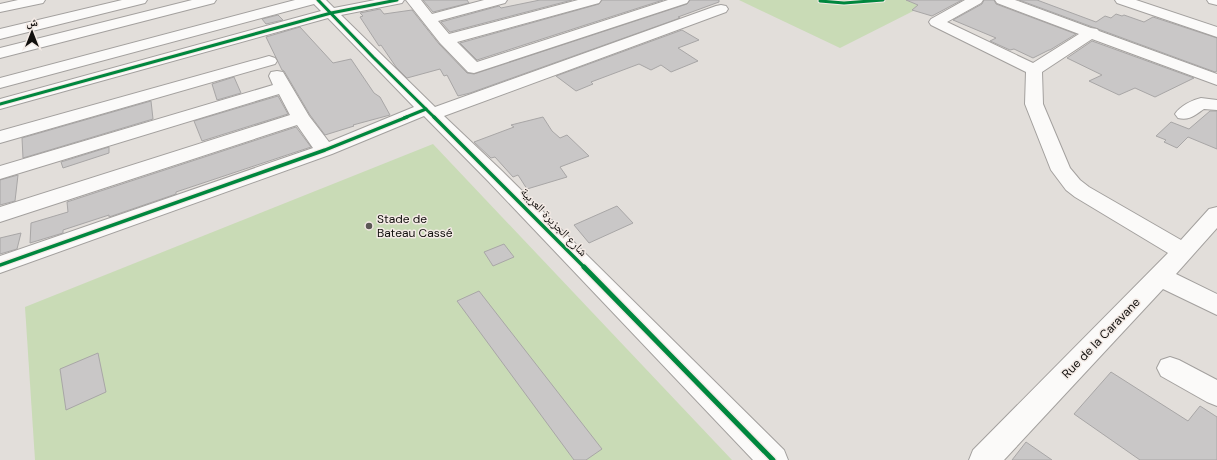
<svg xmlns="http://www.w3.org/2000/svg" width="1217" height="460" viewBox="0 0 1217 460" font-family="'DM Sans','Noto Naskh Arabic',sans-serif">
<style>
.green{fill:#c9dbb6}
.building{fill:#c9c7c7;stroke:#a8a6a6}
.lines{fill:none;stroke-linecap:round;stroke-linejoin:round}
.minor-casing{stroke:#a3a09e;stroke-width:2}
.minor{fill:#fbfaf9;fill-rule:evenodd}
.cycleway-far2-casing{stroke:#f3eae5;stroke-width:5}
.cycleway-far1-casing{stroke:#f3eae5;stroke-width:6}
.cycleway-casing{stroke:#f3eae5;stroke-width:8}
.cycleway-far2{stroke:#00873e;stroke-width:3}
.cycleway-far1{stroke:#00873e;stroke-width:3.5}
.cycleway{stroke:#00873e;stroke-width:5}
.poi-dot{fill:#5b5855;stroke:#f3eae5;stroke-width:1.5}
.labels{text-anchor:middle;dominant-baseline:central;stroke-width:3;stroke-linejoin:round;paint-order:stroke}
.poi-label{font-size:12px;fill:#12100e;stroke:#f3eae5;text-anchor:start}
.street-label{font-size:12px;fill:#12100e;stroke:#f3eae5}
</style>
<rect width="100%" height="100%" fill="#e2deda"/>
<g class="green">
<path d="M 739,0 L 935,0 L 840,48 Z"/>
<path d="M 433,144 L 732,460 L 35,460 L 25,307 Z"/>
</g>
<g class="building">
<path d="M 423,0 L 467,0 L 469,3 L 433,12 Z"/>
<path d="M 540,0 L 572,0 L 450,32 L 441,22 L 499,6 L 501,8 Z"/>
<path d="M 602,0 L 663,0 L 477,60 L 460,43 L 599,4 Z"/>
<path d="M 690,0 L 719,0 L 719,2 L 678,17 L 680,18 L 470,93 L 458,96 L 447,75 L 444,76 L 440,69 L 407,78 L 396,67 L 381,45 L 379,46 L 360,17 L 363,16 L 360,13 L 380,9 L 384,14 L 412,10 L 439,44 L 467,73 L 474,74 L 687,4 Z"/>
<path d="M 906,0 L 962,0 L 932,16 L 912,10 L 918,5 Z"/>
<path d="M 984,0 L 994,0 L 996,4 L 1076,34 L 1050,50 L 1049,50 L 1033,58 L 1014,49 L 1010,50 L 990,41 L 996,38 L 953,20 L 982,4 Z"/>
<path d="M 1019,0 L 1037,0 L 1096,22 L 1105,16 L 1111,18 L 1116,14 L 1122,16 L 1124,15 L 1144,22 L 1153,17 L 1217,38 L 1217,71 L 1215,72 Z"/>
<path d="M 278,15 L 283,20 L 266,24 L 262,19 Z"/>
<path d="M 300,27 L 333,63 L 351,59 L 374,93 L 380,97 L 390,115 L 353,125 L 354,126 L 325,135 L 310,115 L 284,71 L 282,70 L 266,37 Z"/>
<path d="M 682,30 L 699,40 L 678,48 L 698,61 L 671,72 L 661,65 L 651,70 L 639,64 L 591,82 L 593,84 L 576,91 L 556,76 Z"/>
<path d="M 1092,41 L 1194,78 L 1155,97 L 1135,88 L 1119,95 L 1089,81 L 1102,75 L 1067,58 Z"/>
<path d="M 234,77 L 241,93 L 217,100 L 212,84 Z"/>
<path d="M 278,96 L 288,114 L 202,141 L 194,121 Z"/>
<path d="M 151,101 L 153,119 L 23,158 L 22,138 Z"/>
<path d="M 1210,111 L 1217,111 L 1217,149 L 1188,137 L 1177,148 L 1164,142 L 1166,140 L 1156,136 L 1171,122 L 1189,129 Z"/>
<path d="M 543,117 L 552,131 L 560,138 L 567,135 L 589,156 L 560,167 L 567,177 L 527,189 L 518,175 L 513,177 L 495,157 L 491,158 L 474,142 L 514,127 L 511,125 Z"/>
<path d="M 296,127 L 311,147 L 176,192 L 176,194 L 109,217 L 109,215 L 63,230 L 63,233 L 30,243 L 31,223 L 68,212 L 67,202 Z"/>
<path d="M 109,147 L 109,153 L 63,168 L 61,162 Z"/>
<path d="M 18,175 L 15,201 L 0,205 L 0,180 Z"/>
<path d="M 617,206 L 633,223 L 589,243 L 574,225 Z"/>
<path d="M 21,233 L 17,249 L 0,254 L 0,238 Z"/>
<path d="M 504,244 L 514,257 L 493,266 L 484,252 Z"/>
<path d="M 479,291 L 602,449 L 586,460 L 574,460 L 457,301 Z"/>
<path d="M 98,353 L 106,392 L 66,410 L 60,369 Z"/>
<path d="M 1111,372 L 1188,421 L 1200,406 L 1217,417 L 1217,460 L 1140,460 L 1074,414 Z"/>
<path d="M 1026,442 L 1052,460 L 1012,460 Z"/>
</g>
<g class="lines">
<defs>
<g id="minor">
<path d="M 18,0 L 45,0 L 43,3 L 0,12 L 0,4 Z"/>
<path d="M 122,0 L 147,0 L 145,3 L 0,39 L 0,29 Z"/>
<path d="M 192,0 L 216,0 L 214,3 L 0,58 L 0,48 Z"/>
<path d="M 295,0 L 326,0 L 334,8 L 375,0 L 404,0 L 402,3 L 397,4 L 341,15 L 435,107 L 716,6 L 721,5 L 726,6 L 728,9 L 726,12 L 444,116 L 502,171 L 784,450 L 788,460 L 753,460 L 488,181 L 424,116 L 332,154 L 0,273 L 0,256 L 313,148 L 297,125 L 0,222 L 0,207 L 290,115 L 279,94 L 0,179 L 0,166 L 273,85 L 269,76 L 271,72 L 277,71 L 283,72 L 309,116 L 329,142 L 414,107 L 328,18 L 0,109 L 0,99 L 321,11 L 314,4 L 0,88 L 0,78 Z"/>
<path d="M 406,0 L 421,0 L 432,14 L 484,0 L 507,0 L 505,3 L 438,21 L 449,34 L 578,0 L 601,0 L 599,3 L 457,42 L 477,62 L 668,0 L 689,0 L 687,3 L 474,73 L 468,72 L 440,43 Z"/>
<path d="M 965,0 L 983,0 L 981,3 L 947,22 L 1033,63 L 1079,34 L 997,3 L 995,0 L 1015,0 L 1091,28 L 1097,29 L 1099,31 L 1217,74 L 1217,85 L 1092,39 L 1042,72 L 1043,104 L 1070,168 L 1080,180 L 1089,187 L 1181,240 L 1209,209 L 1217,207 L 1217,228 L 1176,274 L 1217,294 L 1217,315 L 1163,289 L 1004,460 L 969,460 L 973,450 L 1168,253 L 1075,197 L 1066,190 L 1051,170 L 1025,104 L 1026,72 L 931,25 L 929,22 L 931,19 Z"/>
<path d="M 1115,0 L 1136,0 L 1217,27 L 1217,37 L 1117,3 Z"/>
<path d="M 1207,0 L 1217,0 L 1217,5 L 1209,3 Z"/>
<path d="M 269,56 L 275,58 L 277,61 L 275,64 L 0,143 L 0,131 Z"/>
<path d="M 1201,98 L 1217,100 L 1217,110 L 1204,109 C 1195,115 1189,121 1178,118 L 1175,114 C 1180,106 1192,100 1201,98 Z"/>
<path d="M 1170,357 L 1179,360 L 1217,380 L 1217,406 L 1207,402 L 1161,376 L 1157,368 L 1161,360 Z"/>
</g>
</defs>
<use href="#minor" class="minor-casing"/>
<use href="#minor" class="minor"/>
<defs>
<g id="cycleway-far2">
<path d="M 318,0 L 373,57 L 435,118"/>
<path d="M 820,1 L 844,3 L 883,0"/>
<path d="M 0,104 L 331,13 L 397,0"/>
<path d="M 404,118 L 426,109"/>
</g>
<g id="cycleway-far1">
<path d="M 434,117 L 585,268"/>
<path d="M 0,265 L 325,150 L 407,117"/>
</g>
<path id="cycleway" d="M 584,267 L 773,460"/>
</defs>
<use href="#cycleway-far2" class="cycleway-far2-casing"/>
<use href="#cycleway-far1" class="cycleway-far1-casing"/>
<use href="#cycleway" class="cycleway-casing"/>
<use href="#cycleway-far2" class="cycleway-far2"/>
<use href="#cycleway-far1" class="cycleway-far1"/>
<use href="#cycleway" class="cycleway"/>
</g>
<circle class="poi-dot" cx="369" cy="226" r="4"/>
<g class="labels">
<g class="poi-label">
<text x="377" y="219">Stade de<tspan x="377" dy="14">Bateau Cassé</tspan></text>
</g>
<g class="street-label">
<text transform="translate(554 222) rotate(46)">شارع الجزيرة العربية</text>
<text transform="translate(1101 338) rotate(-46)">Rue de la Caravane</text>
</g>
</g>
<g transform="translate(32 32)" stroke="#f3eae5" stroke-width="3" paint-order="stroke">
<path d="M0-3L7 15L0 10L-7 15Z" fill="#12100e"/>
<text y="-6" font-size="11" font-weight="bold" text-anchor="middle" fill="#12100e">ش</text>
</g>
</svg>
